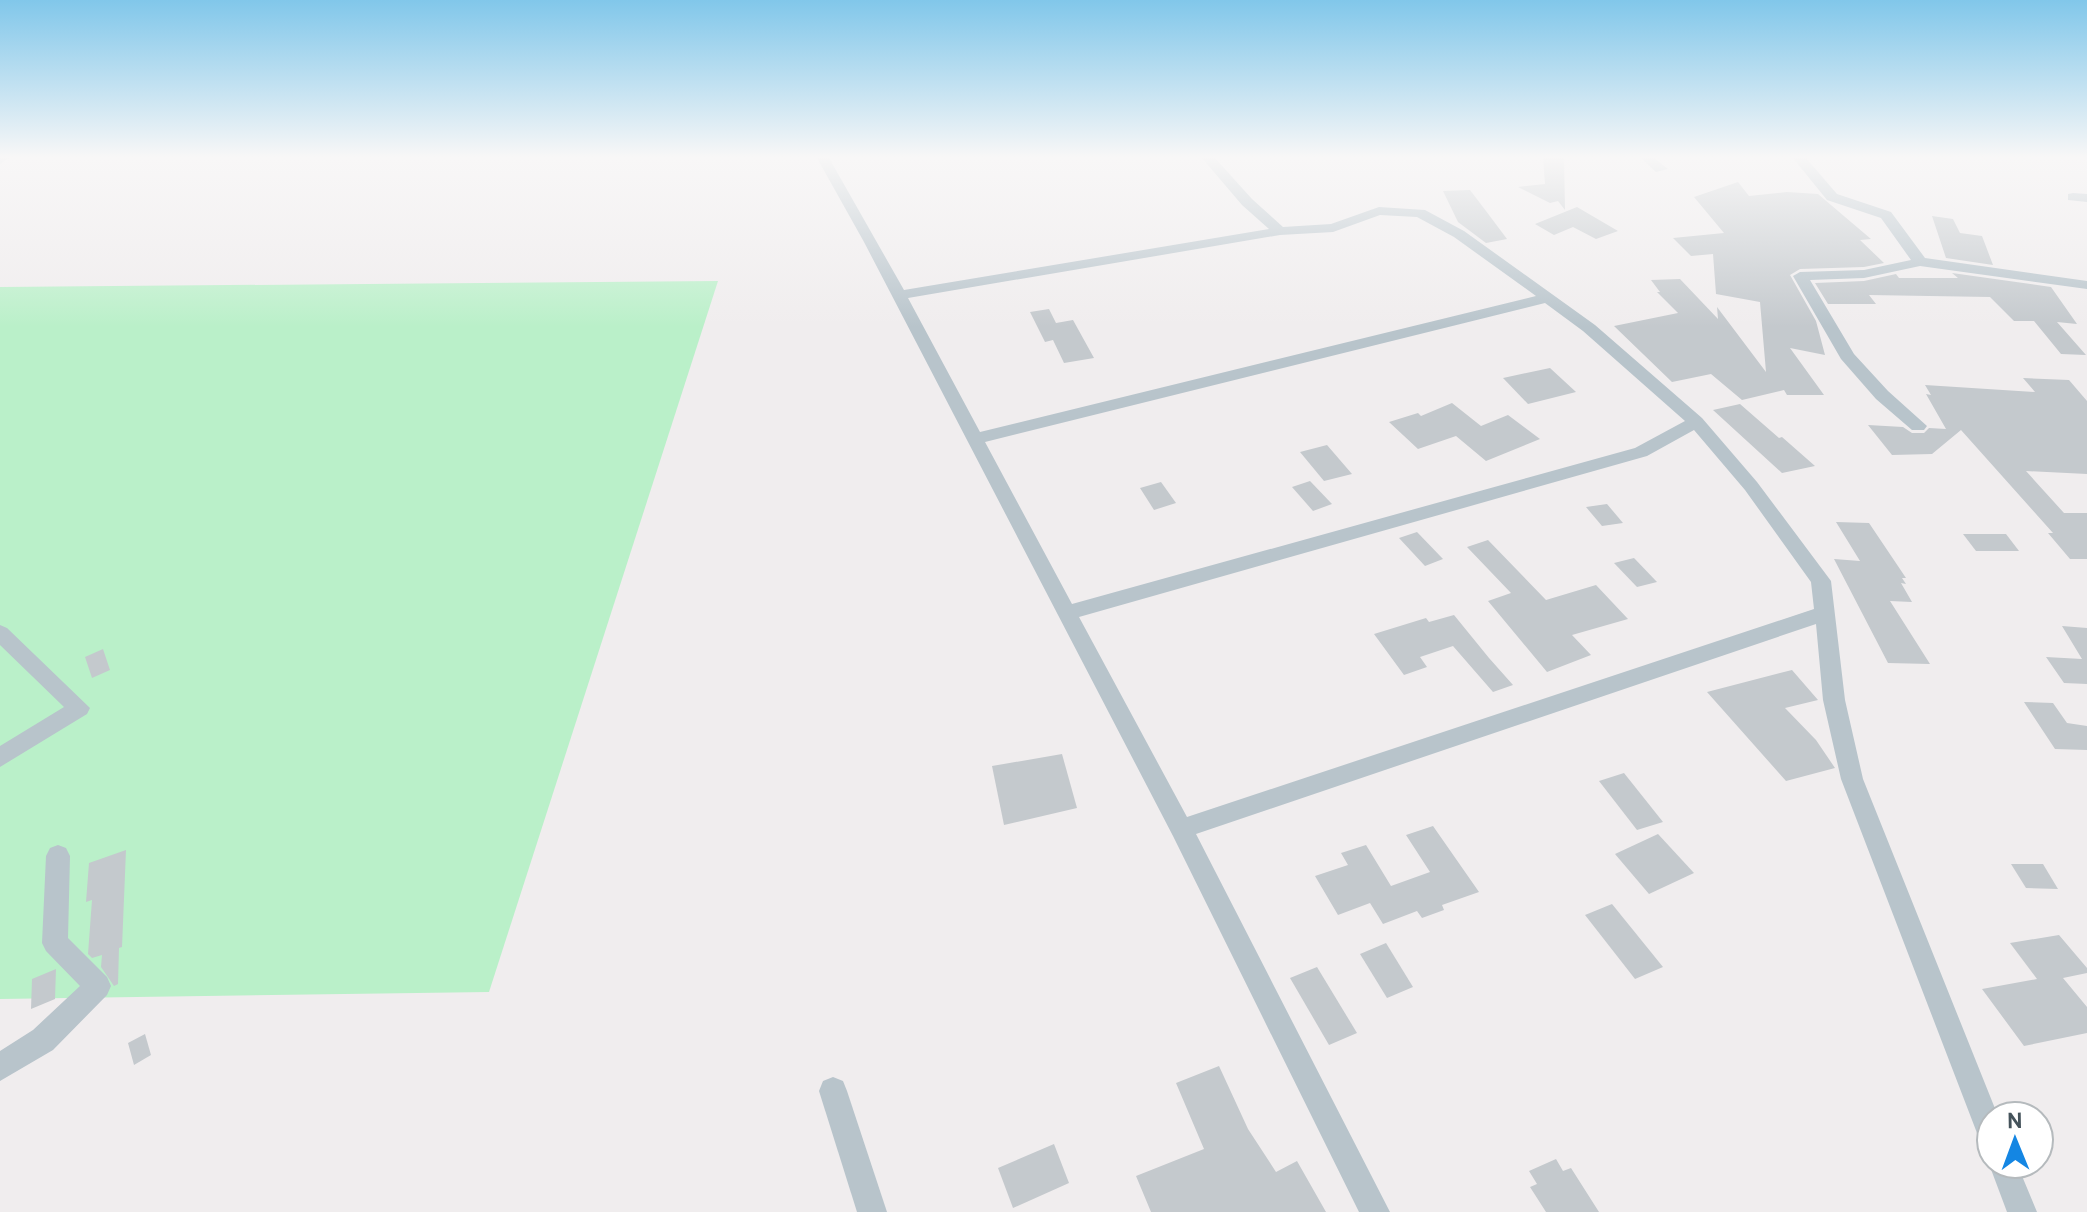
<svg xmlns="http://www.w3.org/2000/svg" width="2087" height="1212" viewBox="0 0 2087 1212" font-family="Overpass,sans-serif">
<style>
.green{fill:#baf0c9}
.building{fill:#c4c9cd}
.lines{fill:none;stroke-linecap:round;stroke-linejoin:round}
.street{fill:#b8c4cb;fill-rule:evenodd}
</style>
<rect width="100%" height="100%" fill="#f0edee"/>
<path class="green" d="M 718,281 L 489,992 L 0,999 L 0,287 Z"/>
<g class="building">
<path d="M 1543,158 L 1564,158 L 1565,210 L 1558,201 L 1550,203 L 1518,187 L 1545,184 Z"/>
<path d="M 1738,182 L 1749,196 L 1787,192 L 1818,194 L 1871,239 L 1860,240 L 1884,263 L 1864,267 L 1800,269 L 1790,275 L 1816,321 L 1825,355 L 1790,348 L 1824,395 L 1787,395 L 1784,390 L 1742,400 L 1711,374 L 1672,382 L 1614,326 L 1678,313 L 1657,292 L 1660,292 L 1651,280 L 1680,279 L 1718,319 L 1717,307 L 1766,372 L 1760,302 L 1716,294 L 1713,254 L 1691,256 L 1673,238 L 1724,233 L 1694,197 Z"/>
<path d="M 1470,190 L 1486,211 L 1507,239 L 1486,243 L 1458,222 L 1443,191 Z"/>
<path d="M 1577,207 L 1618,231 L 1596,239 L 1573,227 L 1554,235 L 1535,224 Z"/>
<path d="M 1932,216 L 1953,219 L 1960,233 L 1982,236 L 1993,265 L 1946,258 Z"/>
<path d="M 1952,273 L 2051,287 L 2077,324 L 2057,322 L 2086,355 L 2061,354 L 2034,321 L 2014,321 L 1990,297 L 1869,295 L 1876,304 L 1828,304 L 1815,283 L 1864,281 L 1896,274 L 1899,278 L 1958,278 Z"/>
<path d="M 1049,309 L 1056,323 L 1073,320 L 1094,358 L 1064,363 L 1053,340 L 1045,342 L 1030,312 Z"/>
<path d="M 1550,368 L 1576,392 L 1528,404 L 1503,378 Z"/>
<path d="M 2023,378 L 2069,380 L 2087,401 L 2087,474 L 2026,471 L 2064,513 L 2087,513 L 2087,559 L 2070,559 L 2048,533 L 2053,533 L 1961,430 L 1932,454 L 1892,455 L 1868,425 L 1903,427 L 1912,433 L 1924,433 L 1929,428 L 1946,429 L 1926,394 L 1931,395 L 1925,385 L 2035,392 Z"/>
<path d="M 1452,403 L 1481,426 L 1508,415 L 1540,439 L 1486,461 L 1456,436 L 1418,449 L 1389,422 L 1418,413 L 1421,416 Z"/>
<path d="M 1740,404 L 1779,438 L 1782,437 L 1815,466 L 1782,473 L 1713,410 Z"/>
<path d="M 1327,445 L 1352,474 L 1324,481 L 1300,452 Z"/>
<path d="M 1310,481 L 1332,504 L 1313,511 L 1292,487 Z"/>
<path d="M 1161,482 L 1176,503 L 1154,510 L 1140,488 Z"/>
<path d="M 1607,504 L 1623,523 L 1602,526 L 1586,507 Z"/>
<path d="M 1836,522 L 1869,523 L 1906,578 L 1902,578 L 1906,584 L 1901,583 L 1912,602 L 1890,601 L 1930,664 L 1888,663 L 1834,559 L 1860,561 Z"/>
<path d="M 1417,532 L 1443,559 L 1425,566 L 1399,538 Z"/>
<path d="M 1963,534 L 2006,534 L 2019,551 L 1976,551 Z"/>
<path d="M 1488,540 L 1546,600 L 1596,585 L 1628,619 L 1572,635 L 1591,655 L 1547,672 L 1488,601 L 1511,593 L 1467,547 Z"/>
<path d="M 1634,558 L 1657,582 L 1637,587 L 1614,563 Z"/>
<path d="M 1454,615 L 1489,658 L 1513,685 L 1493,692 L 1453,646 L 1420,657 L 1427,667 L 1404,675 L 1374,634 L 1426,618 L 1429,622 Z"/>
<path d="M 2062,626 L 2087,628 L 2087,684 L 2064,683 L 2046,657 L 2082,659 Z"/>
<path d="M 103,649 L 110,670 L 92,678 L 85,657 Z"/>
<path d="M 1792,670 L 1818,700 L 1785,708 L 1816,740 L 1835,768 L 1786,781 L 1707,692 Z"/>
<path d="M 2024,702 L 2053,703 L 2067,723 L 2087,726 L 2087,750 L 2055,749 Z"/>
<path d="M 1062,754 L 1077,808 L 1004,825 L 992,766 Z"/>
<path d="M 1624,773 L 1663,822 L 1637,830 L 1599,781 Z"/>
<path d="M 1433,826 L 1479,892 L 1442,905 L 1444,910 L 1422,918 L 1417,911 L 1383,924 L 1370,903 L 1338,915 L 1315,876 L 1348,865 L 1341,853 L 1366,845 L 1391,886 L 1430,872 L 1406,835 Z"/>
<path d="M 1658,834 L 1694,873 L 1649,894 L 1615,854 Z"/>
<path d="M 126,850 L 122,947 L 119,948 L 118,984 L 114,986 L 101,967 L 102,955 L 92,958 L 88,954 L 92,900 L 86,902 L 89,863 Z"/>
<path d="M 2011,864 L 2043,864 L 2058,889 L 2026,888 Z"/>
<path d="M 1612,904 L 1663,967 L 1635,979 L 1585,915 Z"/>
<path d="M 2059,935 L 2087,968 L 2087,973 L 2063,978 L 2087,1007 L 2087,1033 L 2024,1046 L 1982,989 L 2037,979 L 2010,943 Z"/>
<path d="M 1386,943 L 1413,987 L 1387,998 L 1360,954 Z"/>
<path d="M 1317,967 L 1357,1033 L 1329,1045 L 1290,978 Z"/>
<path d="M 56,969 L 55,999 L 31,1009 L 32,979 Z"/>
<path d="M 145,1034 L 151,1055 L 134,1065 L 128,1043 Z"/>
<path d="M 1219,1066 L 1248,1129 L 1276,1172 L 1297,1161 L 1326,1212 L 1151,1212 L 1136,1176 L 1204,1149 L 1176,1083 Z"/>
<path d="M 1054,1144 L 1069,1183 L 1013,1208 L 998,1168 Z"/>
<path d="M 1556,1159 L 1563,1171 L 1571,1168 L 1599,1212 L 1546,1212 L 1530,1187 L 1537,1184 L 1529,1171 Z"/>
</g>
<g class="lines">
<g class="street">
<path d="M 0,158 L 9,158 L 0,164 Z"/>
<path d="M 817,158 L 829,158 L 904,290 L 1269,229 L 1242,205 L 1202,158 L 1215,158 L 1252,199 L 1283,227 L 1331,224 L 1379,207 L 1425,210 L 1464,231 L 1595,325 L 1702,418 L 1757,482 L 1831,581 L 1845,700 L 1863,779 L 1998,1116 L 1991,1116 L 1991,1147 L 1981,1143 L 1977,1133 L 1841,779 L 1823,700 L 1816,624 L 1196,834 L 1390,1212 L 1359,1212 L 1173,836 L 864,242 ZM 1380,215 L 1417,217 L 1454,237 L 1536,296 L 980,432 L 908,298 L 1280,235 L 1333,232 ZM 1545,303 L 1583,331 L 1685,421 L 1635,448 L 1072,604 L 985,442 ZM 1694,430 L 1745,490 L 1811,582 L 1814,609 L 1187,817 L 1079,617 L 1647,456 Z"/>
<path d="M 1641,158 L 1654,158 L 1668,169 L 1656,172 Z"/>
<path d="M 1793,158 L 1806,158 L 1837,194 L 1891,212 L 1925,258 L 2087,281 L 2087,289 L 1920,266 L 1864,278 L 1810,280 L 1854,354 L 1888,391 L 1927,426 L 1924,430 L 1912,430 L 1876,399 L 1841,359 L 1793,276 L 1800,272 L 1864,270 L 1911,260 L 1881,218 L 1827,200 Z"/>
<path d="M 2073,193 L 2087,194 L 2087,202 L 2068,200 L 2068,194 Z"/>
<path d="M 0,625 L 7,628 L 90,708 L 87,714 L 0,767 L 0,746 L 64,707 L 0,645 Z"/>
<path d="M 58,845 L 66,848 L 70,856 L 68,938 L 107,977 L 111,986 L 107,995 L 53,1050 L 0,1081 L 0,1051 L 33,1030 L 80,986 L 46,951 L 42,943 L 46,856 L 50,848 Z"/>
<path d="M 833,1077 L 843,1081 L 847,1091 L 887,1212 L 857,1212 L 819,1091 L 823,1081 Z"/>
<path d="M 1991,1158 L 1991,1164 L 2017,1164 L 2037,1212 L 2007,1212 L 1989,1164 Z"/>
</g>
</g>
<linearGradient id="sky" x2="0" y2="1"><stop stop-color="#81c7ea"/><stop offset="0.48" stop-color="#f8f7f7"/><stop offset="1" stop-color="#f8f7f7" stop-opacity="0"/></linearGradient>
<rect width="2087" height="327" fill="url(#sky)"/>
<g transform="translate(2015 1140) rotate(359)"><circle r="38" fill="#ffffff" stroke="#b5babd" stroke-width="2"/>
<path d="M0-6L14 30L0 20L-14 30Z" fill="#1486e3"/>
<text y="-12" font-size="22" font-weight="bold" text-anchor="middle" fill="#45535b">N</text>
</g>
</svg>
